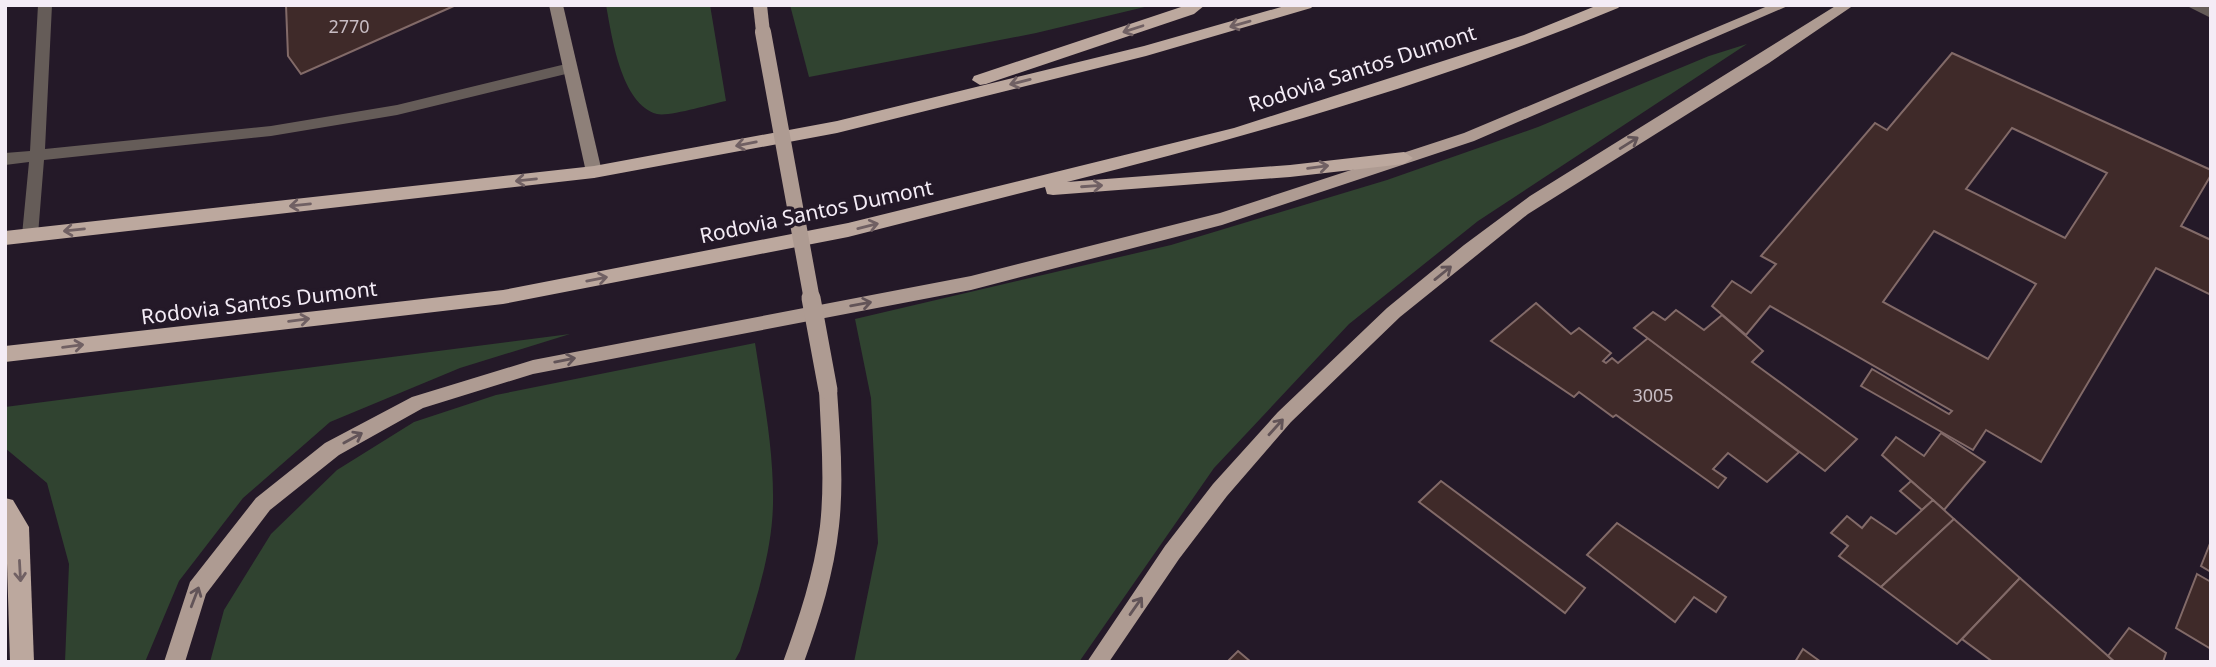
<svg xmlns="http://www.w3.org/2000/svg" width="2216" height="667" viewBox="0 0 2216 667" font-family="'Noto Sans',sans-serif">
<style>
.green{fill:#304330}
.building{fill:#3f2a29;stroke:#826a68;stroke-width:2;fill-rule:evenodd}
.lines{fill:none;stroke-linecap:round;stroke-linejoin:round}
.minor{fill:#655c58;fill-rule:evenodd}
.secondary{fill:#8e8079;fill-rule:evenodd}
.primary{fill:#ae9b92;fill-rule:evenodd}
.trunk{fill:#bca89e;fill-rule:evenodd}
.primary-bridge-far1{stroke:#ae9b92;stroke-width:16}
.primary-bridge{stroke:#ae9b92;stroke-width:19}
.oneway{stroke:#706063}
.oneway2{stroke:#625458}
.labels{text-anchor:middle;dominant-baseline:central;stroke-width:7;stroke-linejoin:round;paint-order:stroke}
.number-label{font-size:18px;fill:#c7bcc3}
.street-label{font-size:21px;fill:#f4ecf6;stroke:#241928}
</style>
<rect width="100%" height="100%" fill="#241928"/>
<g class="green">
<path d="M 606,5 L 710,5 L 726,101 C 711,104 669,117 657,114 C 621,104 612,37 606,5 Z"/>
<path d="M 790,5 L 1153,5 L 1036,33 L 809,77 Z"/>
<path d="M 1747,44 L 1478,221 L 1349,324 L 1214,468 L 1079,662 L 854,662 L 878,543 L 871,398 L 855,319 L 1171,245 L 1387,180 L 1538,127 L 1709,56 Z"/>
<path d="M 570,334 L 460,368 L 330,422 L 243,498 L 179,581 L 145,662 L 65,662 L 69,564 L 47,483 L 5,448 L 5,407 Z"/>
<path d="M 755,343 C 763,396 774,449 773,504 C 772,554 755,603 740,651 L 734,662 L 210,662 L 224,610 L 271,534 L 337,470 L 414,422 L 496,395 Z"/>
</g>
<g class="building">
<path d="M 286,5 L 456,5 L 301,74 L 288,56 Z"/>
<path d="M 1952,53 L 2211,170 L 2211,175 L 2181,226 L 2211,240 L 2211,295 L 2156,268 L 2041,462 L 1986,430 L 1973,450 L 1861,386 L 1872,369 L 1949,414 L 1952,411 L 1770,306 L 1746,335 L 1712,306 L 1732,281 L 1751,293 L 1776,264 L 1761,256 L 1875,123 L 1887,130 ZM 2012,128 L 2107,173 L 2065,238 L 1966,189 ZM 1934,231 L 2036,284 L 1988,359 L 1883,302 Z"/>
<path d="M 1536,303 L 1571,334 L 1579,328 L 1611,353 L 1603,361 L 1606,363 L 1612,358 L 1618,363 L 1648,338 L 1799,452 L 1767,482 L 1728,453 L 1713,469 L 1726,478 L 1718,488 L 1616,415 L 1613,417 L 1579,392 L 1574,397 L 1491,341 Z"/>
<path d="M 1676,310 L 1704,330 L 1722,315 L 1763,351 L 1752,362 L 1857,439 L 1825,471 L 1634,328 L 1653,312 L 1665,320 Z"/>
<path d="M 1941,433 L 1985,462 L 1944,510 L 1882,455 L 1896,437 L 1924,456 Z"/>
<path d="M 1441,481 L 1585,588 L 1565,613 L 1419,502 Z"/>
<path d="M 1911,481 L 1933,500 L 1922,510 L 1900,491 Z"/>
<path d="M 1933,500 L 1954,519 L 1881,587 L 1839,556 L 1848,546 L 1831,533 L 1847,516 L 1862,528 L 1871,517 L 1896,534 Z"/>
<path d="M 1954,519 L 2020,578 L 1957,644 L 1881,587 Z"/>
<path d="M 1617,523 L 1726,597 L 1716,612 L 1694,597 L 1675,622 L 1587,555 Z"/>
<path d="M 2211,541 L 2211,572 L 2201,566 Z"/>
<path d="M 2197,574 L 2211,582 L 2211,649 L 2176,628 Z"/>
<path d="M 2020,578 L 2108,656 L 2115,662 L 1993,662 L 1962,639 Z"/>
<path d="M 2129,628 L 2166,653 L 2163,662 L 2115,662 L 2108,656 Z"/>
<path d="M 1803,649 L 1821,662 L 1795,662 Z"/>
<path d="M 1238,651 L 1251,662 L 1227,662 Z"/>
</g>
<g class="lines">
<g class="minor">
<path d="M 38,5 L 52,5 L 45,149 L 271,126 L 397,105 L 570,63 L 577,68 L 570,73 L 397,115 L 271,136 L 44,160 L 38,235 L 30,241 L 22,235 L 29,162 L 5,165 L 5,153 L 30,151 Z"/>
<path d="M 2185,5 L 2204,5 L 2211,8 L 2211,18 Z"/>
</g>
<path class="secondary" d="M 549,5 L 563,5 L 602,172 L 594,178 L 586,172 Z"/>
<g class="primary">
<path d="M 753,5 L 767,5 L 770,32 L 768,35 L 758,35 L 756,32 Z"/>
<path d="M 1770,5 L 1790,5 L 1474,141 L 1222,225 L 971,290 L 533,374 L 423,408 L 339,455 L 270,510 L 206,594 L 185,662 L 164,662 L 190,582 L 256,498 L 325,443 L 412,397 L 533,360 L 971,276 L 1220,213 L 1464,133 Z"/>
<path d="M 1837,5 L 1854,5 L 1769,63 L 1528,214 L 1400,317 L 1291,422 L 1227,496 L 1179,559 L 1109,662 L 1087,662 L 1165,546 L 1213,484 L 1278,412 L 1387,308 L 1464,245 L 1530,196 Z"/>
<path d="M 828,383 L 834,385 L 837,390 C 840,435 844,481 839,526 C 834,573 820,618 804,662 L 783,662 C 799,618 814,573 820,526 C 825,481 821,435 819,390 L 822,385 Z"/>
</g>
<g class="trunk">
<path d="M 1187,5 L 1205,5 L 1194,14 L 986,84 L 980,85 L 972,80 L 974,76 Z"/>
<path d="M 1288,5 L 1314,5 L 1311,8 L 1146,56 L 837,133 L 594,178 L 5,245 L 5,231 L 594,166 L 837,121 L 1144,46 Z"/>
<path d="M 1598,5 L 1621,5 L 1618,8 C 1440,82 1253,135 1067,182 L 1290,165 L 1404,152 L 1413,158 L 1404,164 L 1290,177 L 1053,195 L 1047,194 L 1045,187 L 848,237 L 503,304 L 5,362 L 5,346 L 503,290 L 848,223 L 1234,128 L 1524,35 Z"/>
<path d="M 5,498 L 13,500 L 29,527 L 34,662 L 10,662 Z"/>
</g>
<path class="primary-bridge-far1" d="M 763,32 L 812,300"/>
<path class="primary-bridge" d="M 811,298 L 828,390"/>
</g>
<defs><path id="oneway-shaft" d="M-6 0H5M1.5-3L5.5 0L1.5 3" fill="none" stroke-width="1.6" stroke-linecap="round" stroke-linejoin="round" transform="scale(1.75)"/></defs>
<g class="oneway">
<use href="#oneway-shaft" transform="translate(1240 24) rotate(164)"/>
<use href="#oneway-shaft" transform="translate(1133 29) rotate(162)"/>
<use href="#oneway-shaft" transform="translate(1020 82) rotate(166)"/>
<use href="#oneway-shaft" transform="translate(746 144) rotate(169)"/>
<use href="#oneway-shaft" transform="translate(1318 167) rotate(-7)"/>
<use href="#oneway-shaft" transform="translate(526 180) rotate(174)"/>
<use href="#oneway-shaft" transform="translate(1092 186) rotate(-4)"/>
<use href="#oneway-shaft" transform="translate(300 205) rotate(174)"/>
<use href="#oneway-shaft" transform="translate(868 226) rotate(-14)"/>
<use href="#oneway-shaft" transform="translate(74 230) rotate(174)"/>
<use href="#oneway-shaft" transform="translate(597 279) rotate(-11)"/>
<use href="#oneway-shaft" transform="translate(299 320) rotate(-7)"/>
<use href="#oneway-shaft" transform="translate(73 346) rotate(-7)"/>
<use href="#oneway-shaft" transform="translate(20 571) rotate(87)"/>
</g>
<g class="oneway2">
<use href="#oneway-shaft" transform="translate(1629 143) rotate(-32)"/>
<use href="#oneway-shaft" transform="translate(1443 273) rotate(-39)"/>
<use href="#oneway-shaft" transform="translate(861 304) rotate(-10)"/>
<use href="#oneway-shaft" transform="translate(565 360) rotate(-11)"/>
<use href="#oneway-shaft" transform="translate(1276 427) rotate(-48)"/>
<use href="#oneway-shaft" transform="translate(353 438) rotate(-29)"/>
<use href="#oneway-shaft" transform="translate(195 597) rotate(-69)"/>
<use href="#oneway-shaft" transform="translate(1136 606) rotate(-55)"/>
</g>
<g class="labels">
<g class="number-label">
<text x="349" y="26">2770</text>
<text x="1653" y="395">3005</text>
</g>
<g class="street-label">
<text transform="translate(1362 68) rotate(-18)">Rodovia Santos Dumont</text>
<text transform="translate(816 211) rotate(-12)">Rodovia Santos Dumont</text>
<text transform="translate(259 302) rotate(-7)">Rodovia Santos Dumont</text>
</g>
</g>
<rect width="2216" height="667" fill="none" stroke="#f4ecf6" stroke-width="14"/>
</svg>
